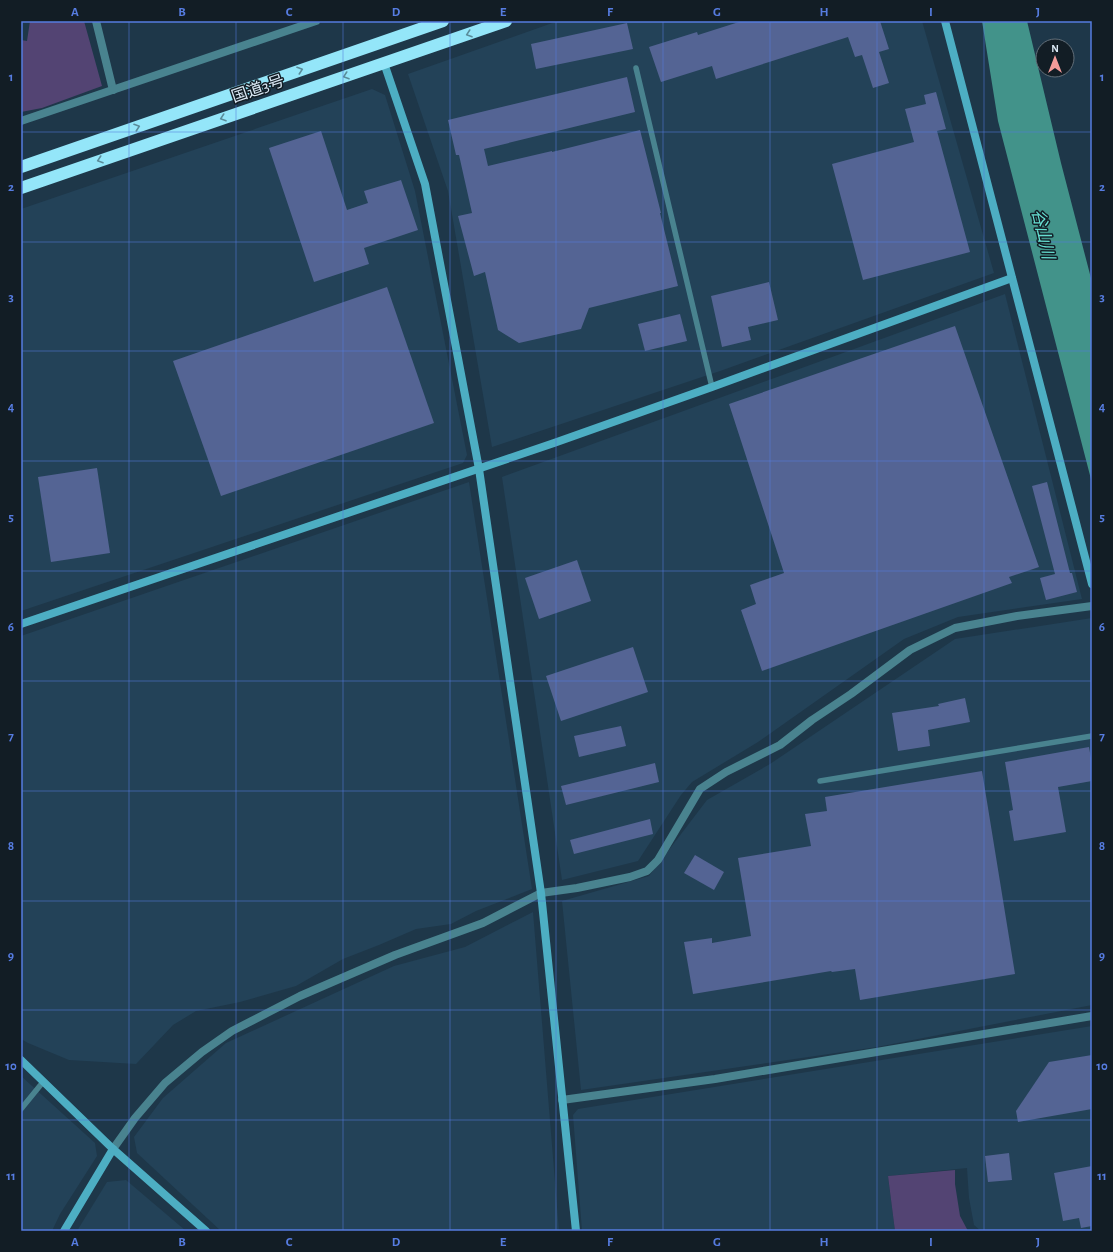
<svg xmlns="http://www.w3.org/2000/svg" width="1113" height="1252" viewBox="0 0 1113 1252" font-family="'Alegreya Sans','Noto Sans JP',sans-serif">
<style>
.built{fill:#234258}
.green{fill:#534473}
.water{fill:#42938a}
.building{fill:#546494}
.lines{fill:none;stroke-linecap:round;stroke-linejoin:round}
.lane{stroke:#49838f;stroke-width:5.5}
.street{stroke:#49838f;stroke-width:8}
.secondary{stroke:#4daec3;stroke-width:8}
.highway{stroke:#94e6f9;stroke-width:12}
.oneway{stroke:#5a8c9a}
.grid{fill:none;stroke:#567ce0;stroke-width:1;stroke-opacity:0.55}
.labels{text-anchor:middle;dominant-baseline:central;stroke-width:3;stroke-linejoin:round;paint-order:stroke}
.street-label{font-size:16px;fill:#dae8f4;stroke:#121d25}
.water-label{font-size:17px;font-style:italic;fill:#66ded1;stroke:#121d25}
.neatline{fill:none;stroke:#567ce0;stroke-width:1.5}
.grid-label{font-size:13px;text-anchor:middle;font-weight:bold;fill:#567ce0}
</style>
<rect width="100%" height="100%" fill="#1e3749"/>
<g class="built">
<path d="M 558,21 L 922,21 L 994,273 L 723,370 L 492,447 L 448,191 L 408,74 Z"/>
<path d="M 372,89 L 385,95 L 415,191 L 467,455 L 463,463 L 21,611 L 21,209 Z"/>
<path d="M 1005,294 L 1082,599 L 958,617 L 904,639 L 758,742 L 692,782 L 681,795 L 638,861 L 562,880 L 502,477 Z"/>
<path d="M 469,482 L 532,889 L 476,911 L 451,924 L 416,929 L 379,945 L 343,959 L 296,986 L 240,1002 L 196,1011 L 173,1025 L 136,1064 L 69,1060 L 28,1043 L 21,1039 L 21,636 Z"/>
<path d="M 1092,618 L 1092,1005 L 877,1047 L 581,1090 L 562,901 L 649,876 L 707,800 L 770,764 L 955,639 Z"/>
<path d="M 533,912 L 559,1231 L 221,1231 L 137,1153 L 134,1137 L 163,1098 L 226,1043 L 394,966 L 465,947 Z"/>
<path d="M 1092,1026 L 1092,1231 L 981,1231 L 974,1225 L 969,1198 L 967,1168 L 888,1176 L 895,1231 L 582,1231 L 573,1115 L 578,1109 Z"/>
<path d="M 21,1076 L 95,1143 L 97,1156 L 60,1214 L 52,1231 L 21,1231 Z"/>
<path d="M 126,1180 L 186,1231 L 77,1231 L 107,1182 Z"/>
</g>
<g class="green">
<path d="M 30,21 L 84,21 L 102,86 L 42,108 L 21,112 L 21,40 L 27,41 Z"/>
<path d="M 955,1170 L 955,1184 L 960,1216 L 968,1231 L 895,1231 L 888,1176 Z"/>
</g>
<path class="water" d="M 982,21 L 1027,21 L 1061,163 L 1092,282 L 1092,483 L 998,121 Z"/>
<g class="building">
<path d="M 742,21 L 880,21 L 889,49 L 879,52 L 889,83 L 873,88 L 862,55 L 855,57 L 848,37 L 716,79 L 712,66 L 661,82 L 649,47 L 697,32 L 698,35 Z"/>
<path d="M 627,23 L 633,49 L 536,69 L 531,44 Z"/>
<path d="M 627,77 L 635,112 L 484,149 L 488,166 L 552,151 L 552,152 L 640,130 L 661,213 L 660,213 L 678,286 L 589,308 L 581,329 L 519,343 L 498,330 L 485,272 L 474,276 L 458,216 L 472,213 L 459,155 L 456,155 L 448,120 Z"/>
<path d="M 936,92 L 946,129 L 937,131 L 970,252 L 863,280 L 832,164 L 914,142 L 905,109 L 926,104 L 924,95 Z"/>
<path d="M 321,131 L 347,210 L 368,203 L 364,191 L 401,180 L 418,230 L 364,248 L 369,264 L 314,282 L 269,148 Z"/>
<path d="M 769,282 L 778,320 L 748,327 L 751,340 L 722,347 L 711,296 Z"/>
<path d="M 387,287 L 434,423 L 221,496 L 173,361 Z"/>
<path d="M 680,314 L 687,341 L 645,351 L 638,324 Z"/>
<path d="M 955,326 L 1039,567 L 1009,577 L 1012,583 L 762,671 L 741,610 L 756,604 L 750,585 L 784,573 L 729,404 Z"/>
<path d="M 97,468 L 110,553 L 51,562 L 38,477 Z"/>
<path d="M 1047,482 L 1070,573 L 1072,573 L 1077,592 L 1046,600 L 1040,578 L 1055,574 L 1032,486 Z"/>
<path d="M 577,560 L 591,601 L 539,619 L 525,578 Z"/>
<path d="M 633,647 L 648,692 L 561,721 L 546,676 Z"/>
<path d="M 965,698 L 970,722 L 928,730 L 930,746 L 898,751 L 892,713 L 939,706 L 938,704 Z"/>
<path d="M 621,726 L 626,746 L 579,757 L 574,736 Z"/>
<path d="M 1089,747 L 1092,764 L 1092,781 L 1058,787 L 1066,832 L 1014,841 L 1009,811 L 1013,810 L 1005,762 Z"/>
<path d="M 655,763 L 659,782 L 566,805 L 561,786 Z"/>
<path d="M 982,771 L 1015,974 L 860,1000 L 855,969 L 832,972 L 831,971 L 693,994 L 684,942 L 712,938 L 712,943 L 751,936 L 738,858 L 811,846 L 805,814 L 827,811 L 825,797 Z"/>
<path d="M 650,819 L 653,834 L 574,854 L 570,840 Z"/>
<path d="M 695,855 L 724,872 L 714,890 L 684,873 Z"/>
<path d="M 1092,1055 L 1092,1109 L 1018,1122 L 1016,1111 L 1049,1062 Z"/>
<path d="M 1009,1153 L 1012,1180 L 988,1182 L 985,1156 Z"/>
<path d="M 1092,1166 L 1092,1226 L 1081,1228 L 1079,1218 L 1063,1221 L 1054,1173 Z"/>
</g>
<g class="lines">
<g class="lane">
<path d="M 636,68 L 712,387"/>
<path d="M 820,781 L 1092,736"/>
<path d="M 21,1109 L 43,1082"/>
</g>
<g class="street">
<path d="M 96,21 L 113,90"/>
<path d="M 21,121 L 316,21"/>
<path d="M 562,1100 L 715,1079 L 1092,1016"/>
<path d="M 113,1149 L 135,1118 L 165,1083 L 202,1052 L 232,1031 L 300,996 L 395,955 L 483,923 L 541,893 L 577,888 L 630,877 L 647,871 L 658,860 L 700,789 L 726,772 L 780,745 L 812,720 L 851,694 L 910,650 L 955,628 L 1017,616 L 1092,606"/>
</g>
<g class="secondary">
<path d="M 945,21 L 1092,584"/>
<path d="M 384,63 L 425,184 L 479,469 L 541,893 L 576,1231"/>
<path d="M 21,624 L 554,443 L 712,387 L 1012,278"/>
<path d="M 21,1060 L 113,1149 L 206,1231"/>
<path d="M 64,1231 L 113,1149"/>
</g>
<g class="highway">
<path d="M 21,167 L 443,21"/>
<path d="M 21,188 L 506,21"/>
</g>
</g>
<defs><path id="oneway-chevron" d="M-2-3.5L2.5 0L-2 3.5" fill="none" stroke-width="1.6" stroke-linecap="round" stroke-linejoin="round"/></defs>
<g class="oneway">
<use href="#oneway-chevron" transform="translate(469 34) rotate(161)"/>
<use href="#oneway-chevron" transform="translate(300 70) rotate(-19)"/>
<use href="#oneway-chevron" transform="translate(346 76) rotate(161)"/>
<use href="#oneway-chevron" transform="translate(223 118) rotate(161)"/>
<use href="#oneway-chevron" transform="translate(137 127) rotate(-19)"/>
<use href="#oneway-chevron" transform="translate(100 160) rotate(161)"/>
</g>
<path class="grid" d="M 129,21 L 129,1231M 236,21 L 236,1231M 343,21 L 343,1231M 450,21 L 450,1231M 556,21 L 556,1231M 663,21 L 663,1231M 770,21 L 770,1231M 877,21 L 877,1231M 984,21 L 984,1231M 21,132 L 1092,132M 21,242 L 1092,242M 21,351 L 1092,351M 21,461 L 1092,461M 21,571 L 1092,571M 21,681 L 1092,681M 21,791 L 1092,791M 21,901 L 1092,901M 21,1010 L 1092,1010M 21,1120 L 1092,1120"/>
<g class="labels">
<g class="street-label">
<text transform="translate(258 89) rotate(-19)">国道3号</text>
</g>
<g class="water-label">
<text transform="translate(1043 234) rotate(77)">谷山川</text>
</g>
</g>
<rect width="1113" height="1252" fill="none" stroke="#121d25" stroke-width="44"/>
<g transform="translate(1055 58)"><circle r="19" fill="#121d25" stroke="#626e78"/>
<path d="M0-3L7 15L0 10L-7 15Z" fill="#f59b9a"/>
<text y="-6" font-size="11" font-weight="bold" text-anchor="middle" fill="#dae8f4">N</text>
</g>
<rect x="22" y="22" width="1069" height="1208" class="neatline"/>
<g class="grid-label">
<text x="75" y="16">A</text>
<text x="182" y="16">B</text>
<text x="289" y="16">C</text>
<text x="396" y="16">D</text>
<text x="503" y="16">E</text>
<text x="610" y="16">F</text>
<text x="717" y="16">G</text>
<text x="824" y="16">H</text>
<text x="931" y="16">I</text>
<text x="1038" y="16">J</text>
<text x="11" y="81">1</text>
<text x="1102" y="81">1</text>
<text x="11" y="191">2</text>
<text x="1102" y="191">2</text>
<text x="11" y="301">3</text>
<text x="1102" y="301">3</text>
<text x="11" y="411">4</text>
<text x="1102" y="411">4</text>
<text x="11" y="521">5</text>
<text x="1102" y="521">5</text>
<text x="11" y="631">6</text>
<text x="1102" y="631">6</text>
<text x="11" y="740">7</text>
<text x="1102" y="740">7</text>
<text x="11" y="850">8</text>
<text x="1102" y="850">8</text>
<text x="11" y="960">9</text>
<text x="1102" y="960">9</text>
<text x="11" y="1070">10</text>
<text x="1102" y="1070">10</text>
<text x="11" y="1180">11</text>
<text x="1102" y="1180">11</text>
<text x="75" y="1246">A</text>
<text x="182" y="1246">B</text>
<text x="289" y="1246">C</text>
<text x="396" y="1246">D</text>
<text x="503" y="1246">E</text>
<text x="610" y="1246">F</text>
<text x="717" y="1246">G</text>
<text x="824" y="1246">H</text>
<text x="931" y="1246">I</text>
<text x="1038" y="1246">J</text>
</g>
</svg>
